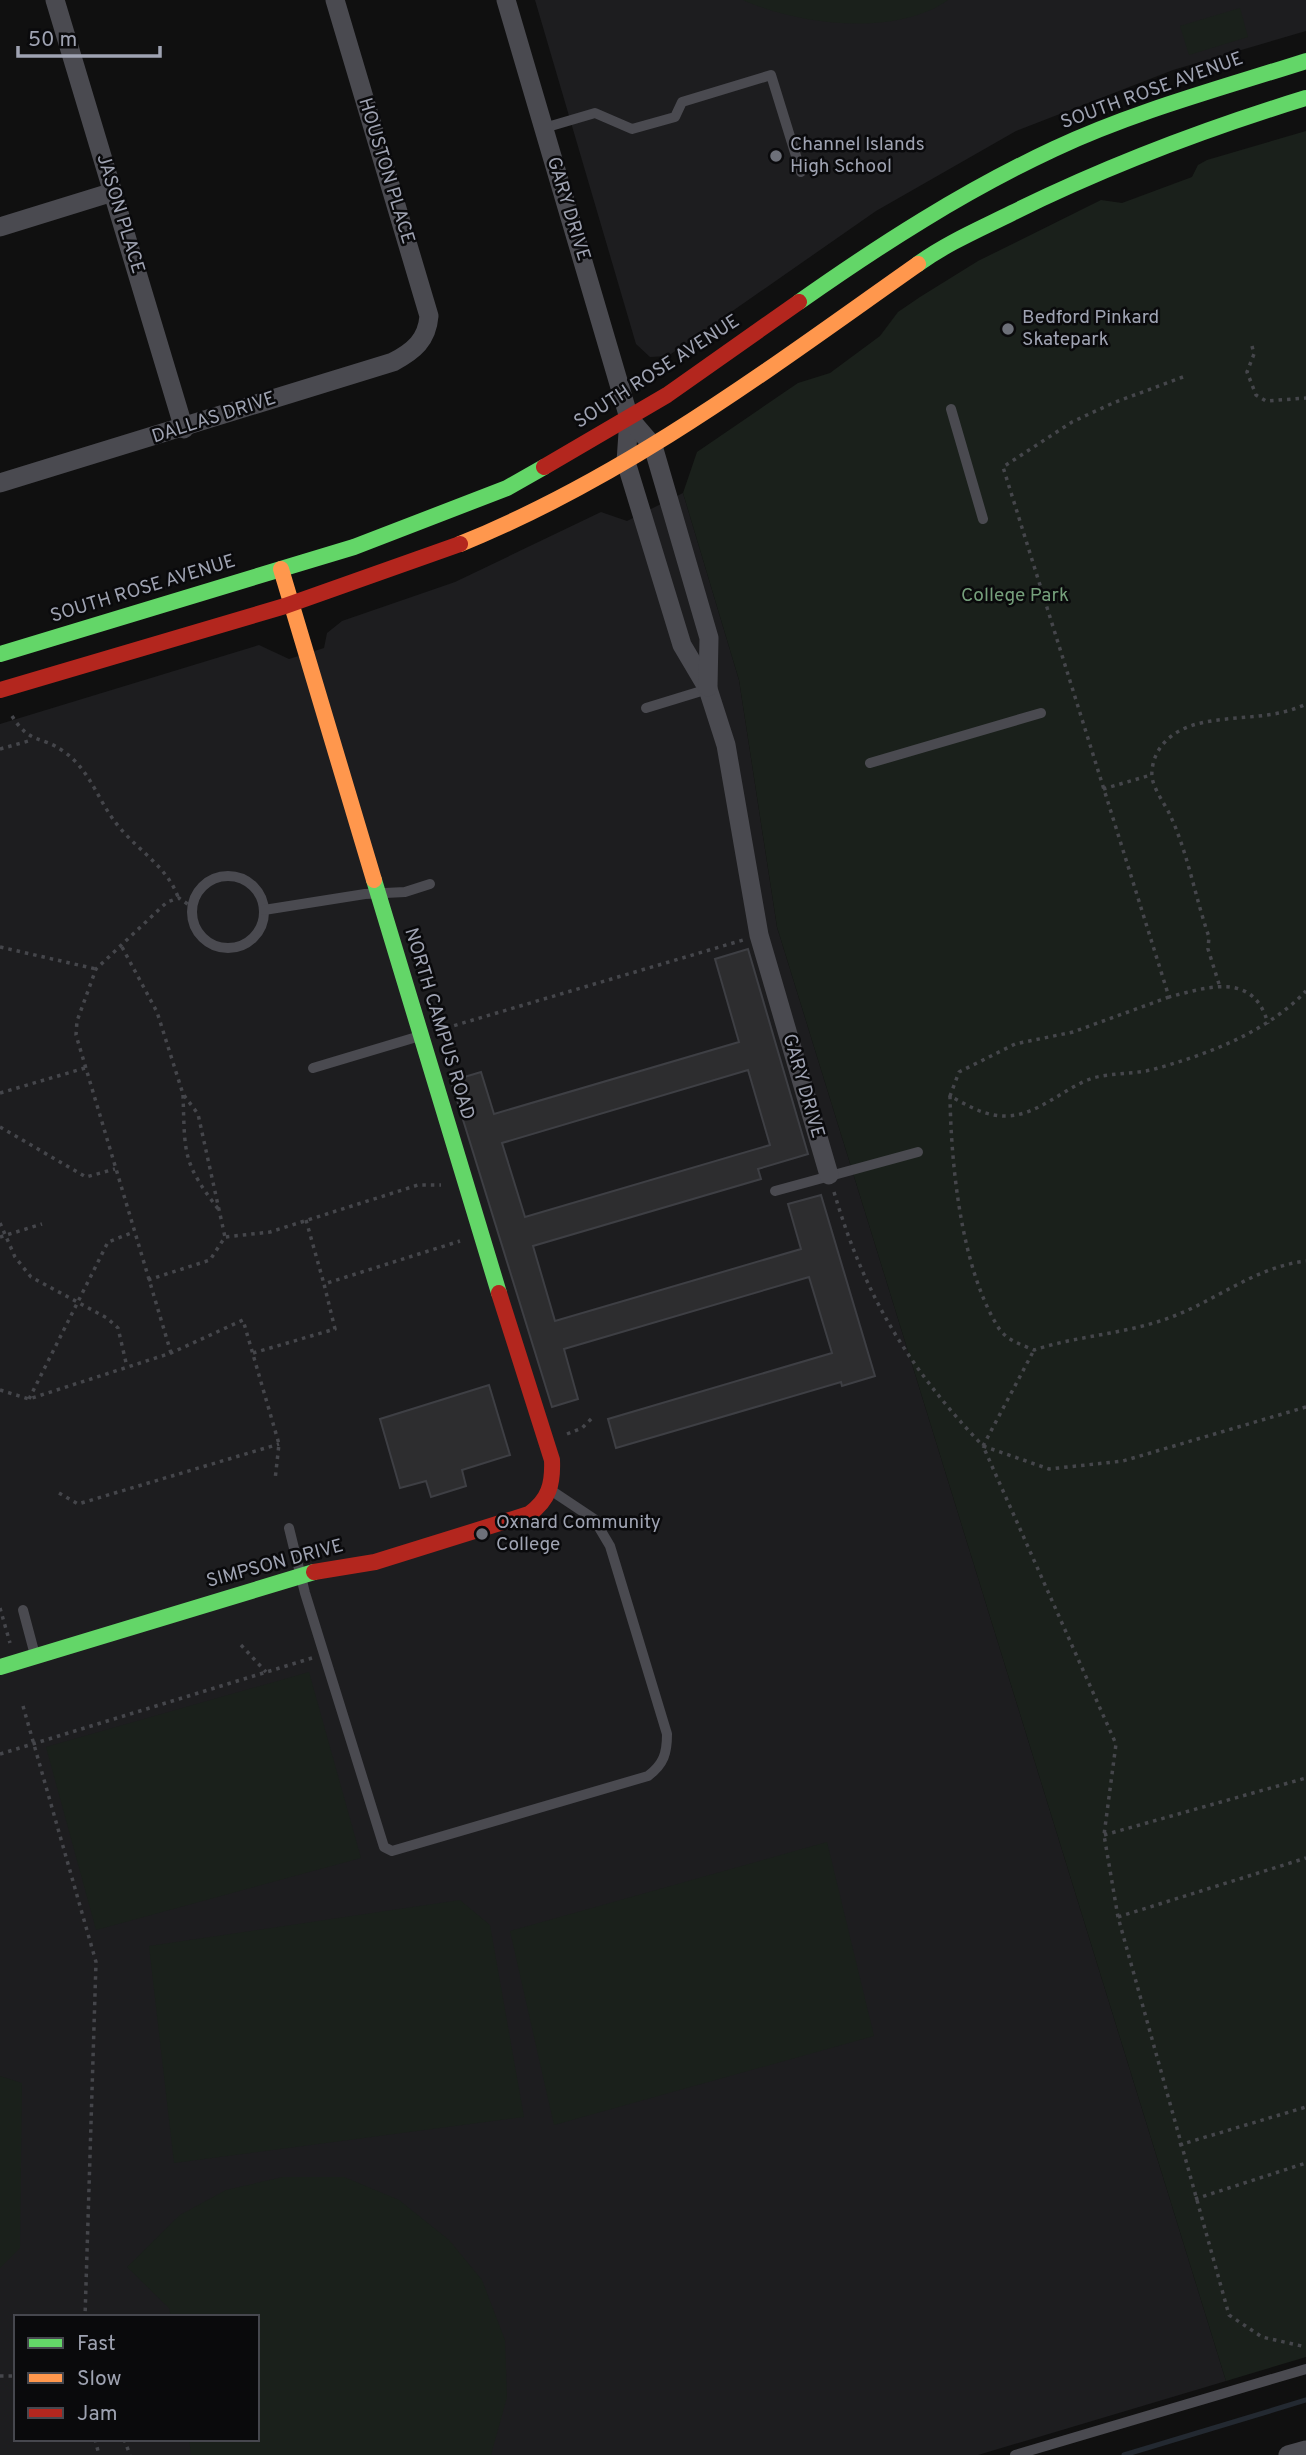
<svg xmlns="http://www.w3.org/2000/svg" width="1306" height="2455" viewBox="0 0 1306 2455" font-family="Overpass,sans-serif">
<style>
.built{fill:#1d1d1f;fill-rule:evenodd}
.green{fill:#1a201b}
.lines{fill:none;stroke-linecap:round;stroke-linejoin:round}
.stream{stroke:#232931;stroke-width:5}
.building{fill:#2d2d2f;stroke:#3e3f44;stroke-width:2;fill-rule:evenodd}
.path{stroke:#45464b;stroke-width:3.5;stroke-dasharray:3.5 5;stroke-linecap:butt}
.lane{stroke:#4a4a50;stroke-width:10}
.street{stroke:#4a4a50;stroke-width:19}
.fast{stroke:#63d668;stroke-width:16}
.slow{stroke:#ff974d;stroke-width:16}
.jam{stroke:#b3261e;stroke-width:16}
.poi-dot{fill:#6d7079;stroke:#0a0a0c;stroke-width:2.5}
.labels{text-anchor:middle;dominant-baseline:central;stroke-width:5;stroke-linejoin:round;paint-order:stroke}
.street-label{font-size:19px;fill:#9fa3b2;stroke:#0a0a0c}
.poi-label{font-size:19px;fill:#9fa3b2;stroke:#0a0a0c;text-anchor:start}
.park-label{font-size:19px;fill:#759f7b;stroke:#0a0a0c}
</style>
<rect width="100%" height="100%" fill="#101010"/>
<g class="built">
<path d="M 535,0 L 1306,0 L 1306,31 L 1173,70 L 1016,131 L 876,211 L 668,356 L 650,357 L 636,344 Z"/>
<path d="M 683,493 L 739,680 L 777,927 L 1226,2381 L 978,2455 L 0,2455 L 0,724 L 259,645 L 289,659 L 324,648 L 327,633 L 342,621 L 455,582 L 601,512 L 627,521 ZM 16,2317 L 257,2317 L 257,2439 L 16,2439 Z"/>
</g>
<g class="green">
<path d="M 743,0 L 948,0 C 896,37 799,25 743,0 Z"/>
<path d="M 1240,8 L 1248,37 L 1189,55 L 1180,26 Z"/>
<path d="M 1306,131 L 1306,2357 L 1226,2381 L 777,927 L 739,680 L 683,493 L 697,452 L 798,383 L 830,373 L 880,336 L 898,312 L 920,297 L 978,261 L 1101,200 L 1122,203 L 1192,177 L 1198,165 L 1207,160 Z"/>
<path d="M 309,1672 L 361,1858 L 96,1930 L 46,1747 Z"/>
<path d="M 827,1842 L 874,2036 L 554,2125 L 510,1931 Z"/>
<path d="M 460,1900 L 490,1925 L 524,2117 L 174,2163 L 149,1946 Z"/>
<path d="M 0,2076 L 22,2083 L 20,2248 L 0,2268 Z"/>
<path d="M 283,2177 L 344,2177 L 399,2200 L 449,2240 L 482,2280 L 505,2340 L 507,2397 L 491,2455 L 191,2455 L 189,2439 L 257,2439 L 257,2317 L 171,2317 L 169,2308 L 127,2267 L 180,2215 L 226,2190 Z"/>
</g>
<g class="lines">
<path class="stream" d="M 1124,2455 L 1306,2400"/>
</g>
<g class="building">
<path d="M 748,949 L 808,1154 L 758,1169 L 761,1179 L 533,1246 L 555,1321 L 801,1249 L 788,1204 L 821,1195 L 875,1376 L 842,1386 L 841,1382 L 616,1448 L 608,1419 L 832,1353 L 809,1277 L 564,1349 L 578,1399 L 552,1407 L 451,1081 L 481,1072 L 494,1114 L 739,1042 L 715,959 ZM 748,1070 L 770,1145 L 525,1217 L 502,1143 Z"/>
<path d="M 489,1385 L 510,1455 L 462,1470 L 466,1486 L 431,1497 L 426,1481 L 400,1488 L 380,1419 Z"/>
</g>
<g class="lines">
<g class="path">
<path d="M 1252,346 L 1254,354 L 1247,372 L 1256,395 L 1266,401 L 1306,398"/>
<path d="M 1183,377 L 1113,403 L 1072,422 L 1003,467 L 1169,997 C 1208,987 1254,971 1268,1024"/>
<path d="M 12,716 C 30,745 41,735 63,751 C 92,771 98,803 120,828 C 140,852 167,867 178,897"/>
<path d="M 0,749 L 32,740"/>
<path d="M 1103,789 L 1151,775"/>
<path d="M 0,947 L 96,969"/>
<path d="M 122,947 L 157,1012 L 183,1094 L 198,1114 L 225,1237"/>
<path d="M 1219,984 L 1208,949 L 1209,937 C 1195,897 1188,853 1170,815 C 1164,802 1150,785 1152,771 C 1154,744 1177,728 1201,723 C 1235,715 1274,720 1306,704"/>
<path d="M 1169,997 L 1073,1032 L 1015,1044 L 959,1072 L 950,1096 C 967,1105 984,1116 1005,1116 C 1038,1116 1063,1088 1093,1078 C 1111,1073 1132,1074 1151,1070 C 1206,1055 1266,1033 1306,991"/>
<path d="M 446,1028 L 743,940"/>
<path d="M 0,1093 L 85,1068"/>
<path d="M 183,1095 C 185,1154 182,1162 219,1210"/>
<path d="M 950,1096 C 951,1165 961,1267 998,1327 C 1006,1340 1020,1344 1034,1350 C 1079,1335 1129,1334 1174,1316 C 1220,1298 1256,1267 1306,1261"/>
<path d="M 0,1127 L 86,1177 L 115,1169"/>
<path d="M 834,1192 C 865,1297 908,1367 983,1446 L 1034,1350"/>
<path d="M 306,1220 L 324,1284"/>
<path d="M 0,1223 L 15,1257 L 31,1277 L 107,1318 L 118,1328 L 127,1367"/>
<path d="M 0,1237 L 42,1224"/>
<path d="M 148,1280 L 210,1260 L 225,1237 L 270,1232 L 418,1185 L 441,1185"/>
<path d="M 171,1353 L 76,1035 L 77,1021 L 96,969 L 167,902 L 179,898 L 192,907"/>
<path d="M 253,1353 L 335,1329 L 324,1284 L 460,1241"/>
<path d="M 0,1390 L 29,1399 L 171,1353 L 243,1320 L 279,1444 L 275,1480"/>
<path d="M 29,1399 L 108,1242 L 134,1232"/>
<path d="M 1306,1407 L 1123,1461 L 1049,1469 L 983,1446 L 1116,1744 L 1104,1835 L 1118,1917 L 1229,2315 L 1262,2337 L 1306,2347"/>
<path d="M 567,1434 L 582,1428 L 593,1417"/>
<path d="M 59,1493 L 78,1504 L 279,1444"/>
<path d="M 0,1608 L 10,1643"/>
<path d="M 241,1645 L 266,1672"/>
<path d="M 23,1706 L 96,1962 L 85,2317"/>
<path d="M 0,1754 L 312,1658"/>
<path d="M 1104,1835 L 1306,1778"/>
<path d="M 1118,1917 L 1306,1858"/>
<path d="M 1179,2145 L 1306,2107"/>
<path d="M 1195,2199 L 1306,2163"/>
<path d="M 0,2376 L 16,2376"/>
<path d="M 95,2439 L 99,2455"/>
<path d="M 124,2439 L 130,2455"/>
</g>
<g class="lane">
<path d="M 544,128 L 595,113 L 632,129 L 675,117 L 682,102 L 771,75 L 801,172"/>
<path d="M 951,409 L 983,519"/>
<path d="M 646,708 L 708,689"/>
<path d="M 870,763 L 1041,713"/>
<circle cx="228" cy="912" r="36"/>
<path d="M 264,910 L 365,894 L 405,892 L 430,884"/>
<path d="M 313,1068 L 420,1036"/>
<path d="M 775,1191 L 918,1152"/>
<path d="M 289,1528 L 305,1593 L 384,1847 L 392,1851 L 648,1776 C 664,1764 667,1753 667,1734 L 610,1546 L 594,1519 L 552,1491"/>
<path d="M 23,1610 L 35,1655"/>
<path d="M 1015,2455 L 1306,2369"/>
</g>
<g class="street">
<path d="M 55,0 L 184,429"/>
<path d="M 506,0 L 629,418 L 626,462 L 682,645 L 708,689 L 726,745 L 759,935 L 829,1175"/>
<path d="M 0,227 L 113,192"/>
<path d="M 629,418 L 653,446 L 709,638 L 708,687"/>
<path d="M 0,483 L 393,362 C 414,351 427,340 429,316 L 335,0"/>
<path d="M 1288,2455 L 1306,2450"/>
</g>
<g class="fast">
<path d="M 918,264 C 947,243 980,229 1012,213 C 1107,166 1205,129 1306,98"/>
<path d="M 799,302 C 880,245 964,191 1054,149 C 1135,111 1222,88 1306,61"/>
<path d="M 0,654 L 354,547 L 507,488 L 544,467"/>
<path d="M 374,880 L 499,1293"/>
<path d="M 0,1667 L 314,1572"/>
</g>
<g class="slow">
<path d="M 460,544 C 628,476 770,368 918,264"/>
<path d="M 281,569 L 374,880"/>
</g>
<g class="jam">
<path d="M 544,467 L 667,395 L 799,302"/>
<path d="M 0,690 L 285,606 L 460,544"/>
<path d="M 314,1572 L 375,1562 L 529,1514 C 549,1500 553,1484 552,1460 L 499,1293"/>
</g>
</g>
<g class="poi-dot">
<circle cx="776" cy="156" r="7"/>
<circle cx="1008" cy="329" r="7"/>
<circle cx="482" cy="1534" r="7"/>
</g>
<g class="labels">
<g class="street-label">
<text transform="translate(1152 91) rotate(-20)">SOUTH ROSE AVENUE</text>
<text transform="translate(386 171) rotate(73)">HOUSTON PLACE</text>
<text transform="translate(568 209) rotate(73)">GARY DRIVE</text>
<text transform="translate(120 214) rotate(73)">JASON PLACE</text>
<text transform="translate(657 372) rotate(-33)">SOUTH ROSE AVENUE</text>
<text transform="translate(214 418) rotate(-18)">DALLAS DRIVE</text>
<text transform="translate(143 589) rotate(-17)">SOUTH ROSE AVENUE</text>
<text transform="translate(439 1024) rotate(73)">NORTH CAMPUS ROAD</text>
<text transform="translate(803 1086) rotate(74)">GARY DRIVE</text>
<text transform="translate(275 1564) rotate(-15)">SIMPSON DRIVE</text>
</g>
<g class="poi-label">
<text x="790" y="145">Channel Islands<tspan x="790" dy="22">High School</tspan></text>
<text x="1022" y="318">Bedford Pinkard<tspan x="1022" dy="22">Skatepark</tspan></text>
<text x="496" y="1523">Oxnard Community<tspan x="496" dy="22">College</tspan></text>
</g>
<g class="park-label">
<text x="1015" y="596">College Park</text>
</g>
</g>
<rect x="14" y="2315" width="245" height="126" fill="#0a0a0c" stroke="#46474e" stroke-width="2"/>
<rect x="28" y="2338" width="35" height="10" fill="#63d668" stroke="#46474e" stroke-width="2"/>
<text x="77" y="2350" font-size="21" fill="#9fa3b2">Fast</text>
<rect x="28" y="2373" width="35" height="10" fill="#ff974d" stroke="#46474e" stroke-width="2"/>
<text x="77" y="2385" font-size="21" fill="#9fa3b2">Slow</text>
<rect x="28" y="2408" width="35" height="10" fill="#b3261e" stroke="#46474e" stroke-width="2"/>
<text x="77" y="2420" font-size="21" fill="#9fa3b2">Jam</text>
<path d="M18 46v10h142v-10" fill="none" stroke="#9fa3b2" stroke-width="3.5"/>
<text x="28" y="46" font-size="21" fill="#9fa3b2" stroke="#0a0a0c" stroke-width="5" paint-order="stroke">50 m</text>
</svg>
